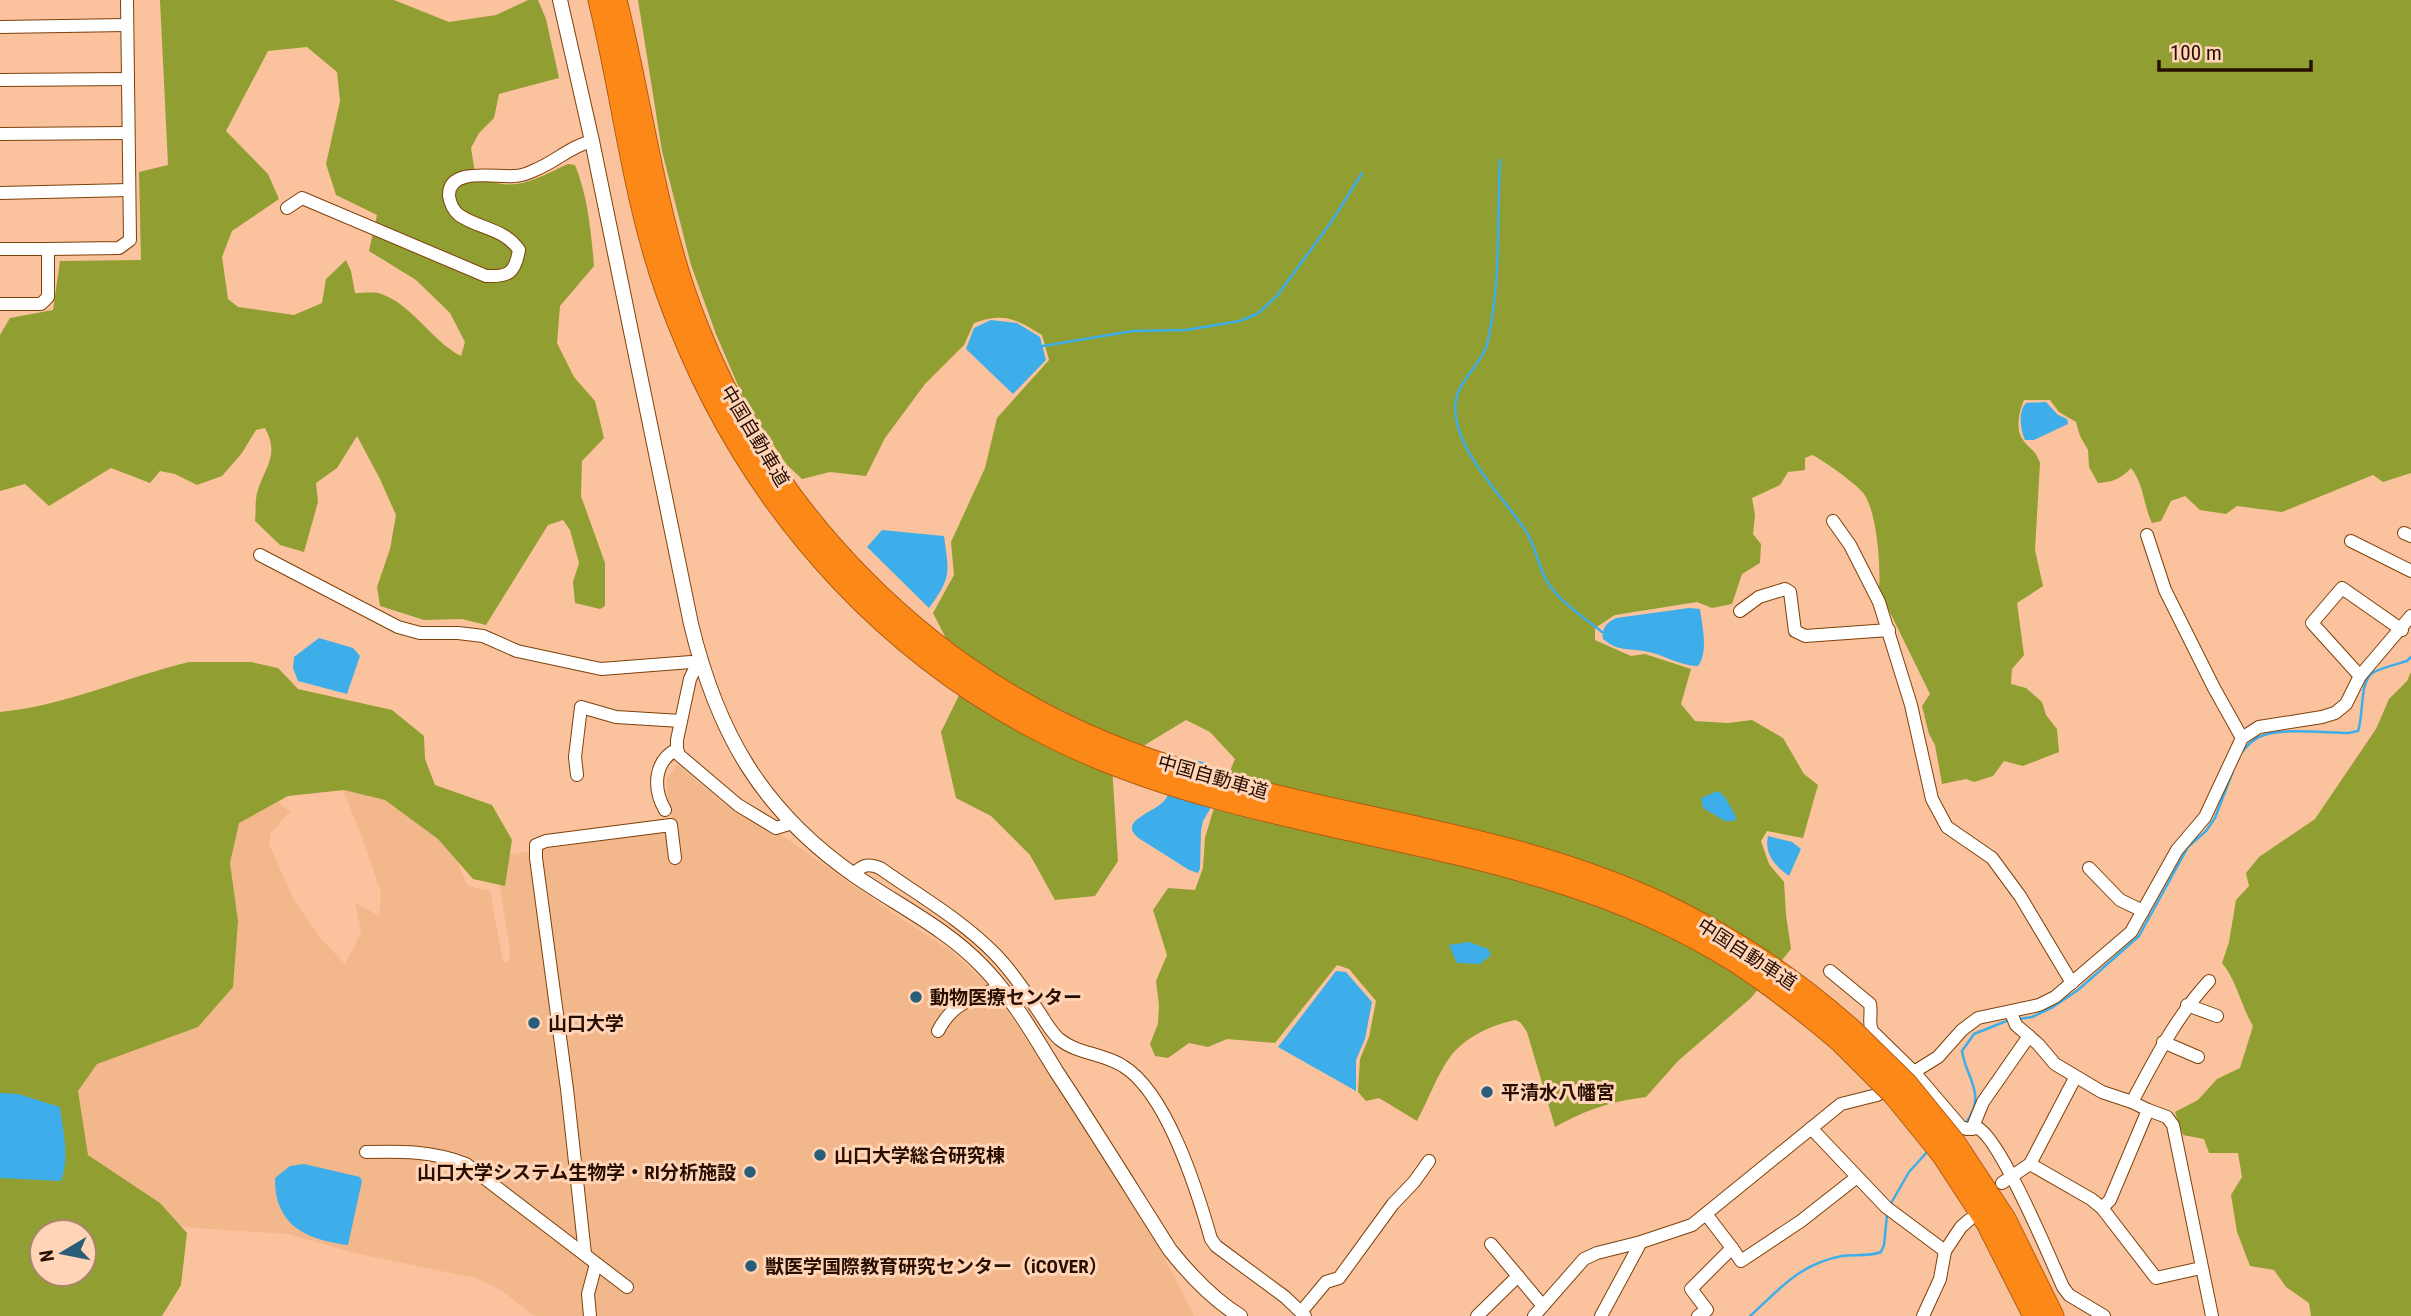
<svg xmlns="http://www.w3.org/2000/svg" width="2411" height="1316" viewBox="0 0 2411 1316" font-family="'Roboto Condensed','Noto Sans JP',sans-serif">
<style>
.built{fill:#f3b78c}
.forest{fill:#919e31;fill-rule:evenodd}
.water{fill:#3daee9}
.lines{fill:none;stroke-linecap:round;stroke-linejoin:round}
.stream{stroke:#3daee9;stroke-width:2.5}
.minor-casing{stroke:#7d410a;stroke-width:14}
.tertiary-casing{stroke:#7d410a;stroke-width:16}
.motorway-casing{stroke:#b15d10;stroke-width:23}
.minor{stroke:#fff;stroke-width:12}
.tertiary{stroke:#fff;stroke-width:14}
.motorway{stroke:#fc8818;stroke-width:21}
.motorway-bridge-casing{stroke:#b15d10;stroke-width:23;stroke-linecap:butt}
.motorway-bridge{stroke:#fc8818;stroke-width:21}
.poi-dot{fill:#295d79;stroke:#ffd4b7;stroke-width:2.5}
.labels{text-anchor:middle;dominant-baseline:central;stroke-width:6;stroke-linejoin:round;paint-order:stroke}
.street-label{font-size:19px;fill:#270e00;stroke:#ffd4b7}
.poi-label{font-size:19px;font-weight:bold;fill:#270e00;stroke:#ffd4b7;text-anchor:start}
</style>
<rect width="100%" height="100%" fill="#fbc39d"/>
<path class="built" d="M 329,757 L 441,826 L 468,886 L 490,891 L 503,962 L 509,961 L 510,950 L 495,857 L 676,828 L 667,804 L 667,779 L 677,764 L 724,804 L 789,840 L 891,912 L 950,950 L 984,981 L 1005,1007 L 1145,1219 L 1194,1316 L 535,1316 L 499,1289 L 476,1278 L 358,1254 L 288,1234 L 195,1228 L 167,1224 L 100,1174 L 0,1039 L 137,890 L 269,794 L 291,813 L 285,817 L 271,833 L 269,844 L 295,902 L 322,940 L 345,964 L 361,933 L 355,902 L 379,916 L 381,893 L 361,834 Z"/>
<g class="forest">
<path d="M 160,0 L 394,0 L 449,22 L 496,15 L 528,0 L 538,0 L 546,19 L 559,78 L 499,94 L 494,118 L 479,133 L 471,148 L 475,173 C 510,196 533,180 568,164 L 575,165 C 588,197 591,231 594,266 L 560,306 L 557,343 L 574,377 L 595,401 L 604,438 L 582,461 L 581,496 L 605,563 L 605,606 L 600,609 L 575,603 L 573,582 L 579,563 L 570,530 L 563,520 L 548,525 L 486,625 L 462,619 L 424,620 L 380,606 L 377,587 L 390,549 L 396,515 L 380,479 L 357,436 L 337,468 L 316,483 L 318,502 L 304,552 L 280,545 L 255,521 C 256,512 255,501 257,493 C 265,466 280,456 265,428 L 256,430 L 242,453 L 222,476 L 197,485 L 175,474 L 160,471 L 150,483 L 111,468 L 49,506 L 25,484 L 0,491 L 0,335 L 10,318 L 53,310 L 60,261 L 141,260 L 139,172 L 168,165 ZM 307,47 L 337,72 L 340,101 L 326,164 L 336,195 L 377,215 L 369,251 L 416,280 L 450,313 L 465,342 L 461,356 C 431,341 411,302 378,293 C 371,292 362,293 355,293 L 351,271 L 346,260 L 326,279 L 322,303 L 294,315 L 238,307 L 228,299 L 222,257 L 232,231 L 279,199 L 268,174 L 226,131 L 268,51 Z"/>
<path d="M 638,0 L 2411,0 L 2411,473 L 2383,482 L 2373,475 L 2282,512 L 2237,506 L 2226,514 L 2200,510 L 2185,496 L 2171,501 L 2161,521 L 2152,523 C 2143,504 2144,484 2131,468 C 2121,479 2113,482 2098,483 L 2089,467 L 2088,450 L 2080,436 L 2076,422 L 2059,412 L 2050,400 L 2024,400 C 2019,412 2015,429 2023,440 C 2031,451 2035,449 2040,463 L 2035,550 L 2043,586 L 2017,603 L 2024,655 L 2012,669 L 2011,684 L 2026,688 L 2042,702 L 2046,715 L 2057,729 L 2059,752 L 2023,766 L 2004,761 L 1993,776 L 1974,782 L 1966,779 L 1942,784 L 1935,745 L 1929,734 L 1922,706 L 1930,694 L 1879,590 C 1881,568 1877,512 1864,494 C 1859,486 1822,459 1812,455 L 1805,458 L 1805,470 L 1788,472 L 1780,485 L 1752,498 L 1755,515 L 1753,534 L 1761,544 L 1760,563 L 1742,574 L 1732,604 L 1712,608 L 1697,602 L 1615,615 L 1595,628 L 1595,640 L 1631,656 L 1645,654 L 1691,669 L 1681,704 L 1695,721 L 1728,723 L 1752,720 L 1783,738 L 1804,774 L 1818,785 L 1803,838 L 1767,831 L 1761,841 L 1769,864 L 1784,882 L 1786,915 L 1791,949 L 1751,998 L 1678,1061 L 1646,1097 C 1609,1102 1588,1109 1555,1127 L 1527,1032 L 1521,1023 L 1516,1020 C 1493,1024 1465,1037 1450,1057 C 1437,1075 1428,1100 1417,1121 L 1379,1098 L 1366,1101 L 1358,1092 L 1360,1059 L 1369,1037 L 1376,1001 L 1349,969 L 1337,965 L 1275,1043 L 1227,1039 L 1208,1047 L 1189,1043 L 1168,1058 L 1155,1056 L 1150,1044 L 1158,1024 L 1159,1005 L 1156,981 L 1167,955 L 1153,910 L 1168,888 L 1195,890 L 1203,868 L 1205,838 L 1213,811 L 1235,759 L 1210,732 L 1186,720 L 1112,765 L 1118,861 L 1095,896 L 1055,900 L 1030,855 L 991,816 L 956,798 L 941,732 L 967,679 L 933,613 L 954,575 L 951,542 L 985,468 L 997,418 L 1049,360 L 1042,335 C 1016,319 1004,312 974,323 L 964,345 L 925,384 L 885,438 L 866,476 L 830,472 L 802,479 L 787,465 L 746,404 L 716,334 L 691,265 L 662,151 Z"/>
<path d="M 189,662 L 251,662 L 278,668 L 298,689 L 392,710 L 424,736 L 425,759 L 435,785 L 492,805 L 512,840 L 505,886 L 473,879 L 438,839 L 385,800 L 344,790 L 288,796 L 239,823 L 230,863 L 238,921 L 233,987 L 198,1027 L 97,1064 L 78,1091 L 88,1155 L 160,1203 L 187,1233 L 181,1285 L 162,1316 L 0,1316 L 0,712 C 65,706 126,677 189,662 ZM 42,1232 L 84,1232 L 84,1274 L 42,1274 Z"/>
<path d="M 2411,672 L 2411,1316 L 2311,1316 L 2309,1303 L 2286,1287 L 2274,1270 L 2250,1266 L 2237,1232 L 2231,1195 L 2242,1177 L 2238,1153 L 2209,1153 L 2204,1139 L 2183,1135 L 2175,1112 L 2198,1100 L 2217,1079 L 2240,1068 L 2253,1026 C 2241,1006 2237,981 2222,963 L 2229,942 L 2236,900 L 2249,886 L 2246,873 L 2259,857 L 2315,819 L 2376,729 L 2389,699 L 2407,681 Z"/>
</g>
<g class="water">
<path d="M 991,320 L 1017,323 L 1040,337 L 1046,360 L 1013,394 L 966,349 L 974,328 Z"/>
<path d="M 2046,402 L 2058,415 L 2067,419 L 2068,424 L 2034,440 L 2025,440 C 2020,429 2018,412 2026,403 Z"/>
<path d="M 882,530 L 944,536 C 949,573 952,577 929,608 L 867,547 Z"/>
<path d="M 1689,608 L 1700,609 C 1702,625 1709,653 1698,666 C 1679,666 1663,654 1644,651 C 1627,648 1619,652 1603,639 C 1601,629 1607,622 1616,618 Z"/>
<path d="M 319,638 L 353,648 L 360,656 L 347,694 L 298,681 L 293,668 L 294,657 Z"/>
<path d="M 1189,759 L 1203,762 L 1213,773 L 1213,804 L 1203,821 L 1201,831 L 1200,869 L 1198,873 L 1189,870 L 1140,839 C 1115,821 1155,813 1165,800 C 1172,790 1176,775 1180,764 Z"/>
<path d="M 1718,791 L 1725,797 L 1736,817 L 1735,821 L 1725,821 L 1703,808 L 1701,798 Z"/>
<path d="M 1768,836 L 1792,842 L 1801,849 L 1789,876 C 1775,866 1764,854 1768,836 Z"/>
<path d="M 1469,942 L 1488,949 L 1491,955 L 1480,964 L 1457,963 L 1449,945 Z"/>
<path d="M 1336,971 L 1346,972 L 1372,1002 L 1365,1039 L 1356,1060 L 1356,1091 L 1278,1047 Z"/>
<path d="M 0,1093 L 18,1094 L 60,1107 C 63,1130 70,1159 61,1181 L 0,1178 Z"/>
<path d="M 304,1164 L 360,1177 L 362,1181 L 348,1245 C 306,1240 274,1225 275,1178 L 290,1166 Z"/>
</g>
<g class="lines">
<g class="stream">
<path d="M 1500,160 C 1497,219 1501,281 1488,340 C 1484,363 1460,378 1456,400 C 1448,446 1505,497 1527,533 C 1538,551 1539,575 1554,591 C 1566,606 1587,620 1602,632"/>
<path d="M 1043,346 L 1133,331 L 1186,330 L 1240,321 L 1257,314 L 1276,297 L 1332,221 L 1362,173"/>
<path d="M 2242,752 C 2248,745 2254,738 2264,735 C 2282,728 2327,733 2348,733 L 2358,731 C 2364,715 2359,679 2374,672 C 2384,667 2397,664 2407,661 L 2411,657"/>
<path d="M 2019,1019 L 2032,1017 L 2053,1007 L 2078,990 L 2139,936 L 2188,847 L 2206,831 L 2215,818 L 2233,771"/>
<path d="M 1965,1124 C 1988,1094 1966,1079 1962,1051 L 1974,1034 L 2009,1020"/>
<path d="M 1890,1205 L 1909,1172 L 1928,1151"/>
<path d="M 1750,1316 C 1780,1289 1799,1264 1842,1256 C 1855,1254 1868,1257 1881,1252 L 1884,1245 L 1887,1215"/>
</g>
<defs>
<g id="minor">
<path d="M 0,27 L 127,25"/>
<path d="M 0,80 L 128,79"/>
<path d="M 0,134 L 128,133"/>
<path d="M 0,193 L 129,190"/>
<path d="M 287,208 L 302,198 L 486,276 C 509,277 515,273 519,250 C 504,228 479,229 459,215 C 454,211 450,203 449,196 C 448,166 497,178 514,176 C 520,176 529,173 535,170 C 555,162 571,146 592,141"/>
<path d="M 0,249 L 48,249"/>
<path d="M 0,304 L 41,304 L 48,297 L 48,249 L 119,248 L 130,240 L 127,0"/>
<path d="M 1833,521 L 1850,545 L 1879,602 L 1911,705 L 1932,799 L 1947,827 L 1992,858 L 2020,896 L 2072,983"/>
<path d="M 2404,533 L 2411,536"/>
<path d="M 2147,535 L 2165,590 L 2214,688 L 2242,738"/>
<path d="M 2351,541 L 2411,571"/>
<path d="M 260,555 L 398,627 L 420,633 L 458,633 L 483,636 L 517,651 L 601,669 L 691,662 L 700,664"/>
<path d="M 1740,611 L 1759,597 L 1785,589 L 1790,592 L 1795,631 L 1805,636 L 1889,630"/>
<path d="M 697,664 L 690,679 L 677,740 L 677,749 L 679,755 L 738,805 L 776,828 L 792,823"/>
<path d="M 2360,676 L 2312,623 L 2342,588 L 2402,630"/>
<path d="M 577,775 L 575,757 L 581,707 L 616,717 L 681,721"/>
<path d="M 665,810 C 653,789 653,762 677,749"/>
<path d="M 2089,868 L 2120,900 L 2143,911"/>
<path d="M 853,874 C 863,865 867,863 880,868 C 918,895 962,920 995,954 C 1012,971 1024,990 1037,1009 C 1044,1019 1050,1031 1059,1039 C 1077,1054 1103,1053 1123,1066 C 1167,1093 1197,1190 1211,1239 L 1216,1246 L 1285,1297 L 1305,1316"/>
<path d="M 1830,971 L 1870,1004 C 1872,1014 1868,1022 1872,1031 L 1914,1072 L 1961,1127 L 1967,1129 L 1978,1128 C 2001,1140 2050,1258 2063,1287 L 2069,1295 L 2104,1316"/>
<path d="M 2187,1005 L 2217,1016"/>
<path d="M 2011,1013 L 2016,1025 L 2038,1044 L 2055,1064 L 2102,1092 L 2132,1102 L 2148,1110 L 2110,1200 L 2102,1208"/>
<path d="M 938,1031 C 953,1002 972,999 1001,987"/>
<path d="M 2163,1042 L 2198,1057"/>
<path d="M 2132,1102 C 2155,1059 2176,1017 2209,981"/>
<path d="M 2148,1110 L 2167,1117 L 2173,1125 L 2212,1316"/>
<path d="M 1811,1128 L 1886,1207 L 1945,1251"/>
<path d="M 1972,1129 L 1983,1102 L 2029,1036"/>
<path d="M 366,1152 C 401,1151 433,1151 466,1164 L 627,1287"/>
<path d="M 2030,1164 L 2075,1078"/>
<path d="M 2002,1183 L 2030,1164 L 2091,1199 L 2102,1208 L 2156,1278 L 2201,1268"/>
<path d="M 1491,1244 L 1543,1306"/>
<path d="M 1732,1248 L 1741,1261 L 1801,1221 L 1857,1177"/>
<path d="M 1945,1251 L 1961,1227 L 1969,1220"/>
<path d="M 585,1254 L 567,1089 L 536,858 L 536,845 L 546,841 L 671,825 L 675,858"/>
<path d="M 1301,1312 L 1326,1282 L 1339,1278 L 1393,1204 L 1414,1182 L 1429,1161"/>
<path d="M 590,1316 L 588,1294 L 596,1264"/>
<path d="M 1477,1316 L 1518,1276"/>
<path d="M 1534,1316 L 1584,1259 L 1597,1253 L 1641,1242 L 1692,1225 L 1841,1104 L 1877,1095 L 1938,1057 L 1962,1030 L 1978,1018 L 2039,1005 L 2055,997 L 2131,932 L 2177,850 L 2205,817 L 2242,738 L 2259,727 L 2322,717 L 2335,713 L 2346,704 L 2360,676 L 2411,616"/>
<path d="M 1601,1316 L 1641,1242"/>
<path d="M 1698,1316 L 1707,1310 L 1691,1289 L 1732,1248 L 1706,1214"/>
<path d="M 1923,1316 L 1940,1279 L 1945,1251"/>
</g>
<path id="tertiary" d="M 560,0 L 592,141 L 691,624 C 717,732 761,810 854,875 C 897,905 946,928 983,967 C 1012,997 1034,1035 1056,1071 C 1095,1130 1132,1190 1170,1250 C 1190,1275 1212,1299 1240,1316"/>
<g id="motorway">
<path d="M 599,0 C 623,96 633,199 667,293 C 745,512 904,685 1123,768 C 1191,794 1265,811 1336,827 C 1473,857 1616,885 1736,962 C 1773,986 1808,1014 1841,1042"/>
<path d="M 616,0 C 643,108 655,219 696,323 C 769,511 921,668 1108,744 C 1186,776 1270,795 1352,813 C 1463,837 1577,860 1679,912 C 1741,943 1800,984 1852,1030"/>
<path d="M 1955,1143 L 2005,1219 L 2053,1316"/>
<path d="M 1942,1154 L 1987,1223 L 2034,1316"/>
</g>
</defs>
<use href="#minor" class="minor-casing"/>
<use href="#tertiary" class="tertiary-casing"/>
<use href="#motorway" class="motorway-casing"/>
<use href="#minor" class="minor"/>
<use href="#tertiary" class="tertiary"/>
<use href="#motorway" class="motorway"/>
<defs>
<g id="motorway-bridge">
<path d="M 1852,1030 L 1907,1084 L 1955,1143"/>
<path d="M 1841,1042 L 1894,1095 L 1942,1154"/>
</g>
</defs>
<use href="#motorway-bridge" class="motorway-bridge-casing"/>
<use href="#motorway-bridge" class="motorway-bridge"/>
</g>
<g class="poi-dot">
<circle cx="916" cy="997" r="7"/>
<circle cx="534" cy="1023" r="7"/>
<circle cx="1487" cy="1092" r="7"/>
<circle cx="820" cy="1155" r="7"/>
<circle cx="750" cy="1172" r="7"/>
<circle cx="751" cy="1266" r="7"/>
</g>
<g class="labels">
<g class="street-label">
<text transform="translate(755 436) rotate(59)">中国自動車道</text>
<text transform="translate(1213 777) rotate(16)">中国自動車道</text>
<text transform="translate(1747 954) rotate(33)">中国自動車道</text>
</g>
<g class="poi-label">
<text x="930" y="997">動物医療センター</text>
<text x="548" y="1023">山口大学</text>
<text x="1501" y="1092">平清水八幡宮</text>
<text x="834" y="1155">山口大学総合研究棟</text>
<text x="736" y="1172" text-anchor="end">山口大学システム生物学・RI分析施設</text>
<text x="765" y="1266">獣医学国際教育研究センター（iCOVER）</text>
</g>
</g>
<g transform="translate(63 1253) rotate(260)"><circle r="33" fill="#ffd4b7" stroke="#a9856e" stroke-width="2"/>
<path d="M0-5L12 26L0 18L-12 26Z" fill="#295d79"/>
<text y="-10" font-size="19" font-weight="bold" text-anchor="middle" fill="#270e00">N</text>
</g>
<path d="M2159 60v10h152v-10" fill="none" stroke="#270e00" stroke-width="3.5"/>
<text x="2170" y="60" font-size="21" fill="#270e00" stroke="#ffd4b7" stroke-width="5" paint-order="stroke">100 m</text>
</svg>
